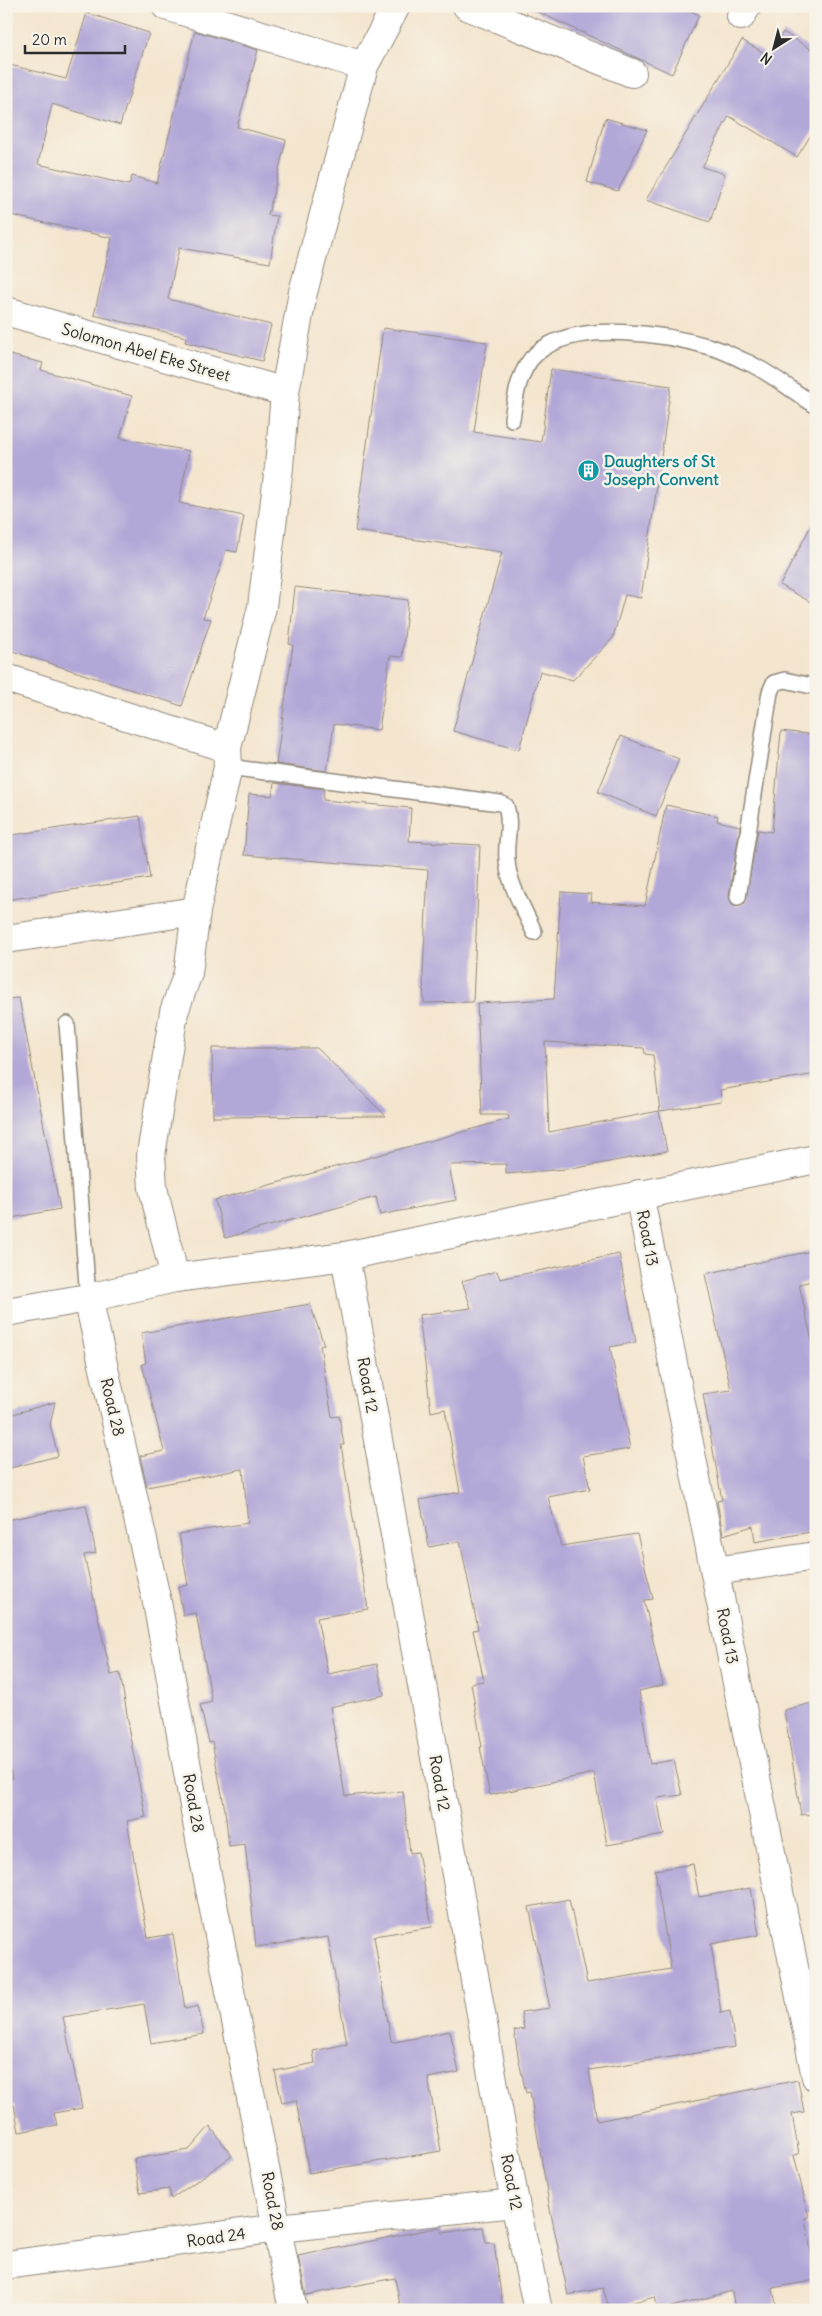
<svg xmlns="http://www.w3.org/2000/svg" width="822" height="2316" viewBox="0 0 822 2316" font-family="Delius,sans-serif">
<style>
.building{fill:#b2a8d8}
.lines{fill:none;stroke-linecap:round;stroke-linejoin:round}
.lane-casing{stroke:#90887c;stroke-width:18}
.street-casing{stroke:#90887c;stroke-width:30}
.lane{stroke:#fff;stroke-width:15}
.street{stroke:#fff;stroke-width:28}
.labels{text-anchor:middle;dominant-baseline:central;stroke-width:5;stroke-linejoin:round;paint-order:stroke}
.street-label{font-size:16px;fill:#2b2b2b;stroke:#f7f3e8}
.culture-label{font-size:16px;font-weight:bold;fill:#0d838f;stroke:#f7f3e8;text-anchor:start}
</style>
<rect width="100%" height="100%" fill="#f7f3e8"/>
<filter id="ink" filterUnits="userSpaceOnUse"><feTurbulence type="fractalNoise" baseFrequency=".02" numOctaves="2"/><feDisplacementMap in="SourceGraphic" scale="10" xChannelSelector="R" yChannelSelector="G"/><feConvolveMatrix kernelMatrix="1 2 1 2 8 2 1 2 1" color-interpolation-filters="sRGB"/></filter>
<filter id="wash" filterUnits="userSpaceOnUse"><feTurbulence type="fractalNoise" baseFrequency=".0096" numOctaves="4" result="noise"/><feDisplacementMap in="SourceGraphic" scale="20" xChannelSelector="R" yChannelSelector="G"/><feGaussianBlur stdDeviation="1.12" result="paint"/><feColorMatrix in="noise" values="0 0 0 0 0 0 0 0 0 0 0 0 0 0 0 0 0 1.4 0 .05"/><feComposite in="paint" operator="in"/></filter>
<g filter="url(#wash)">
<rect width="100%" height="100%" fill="#f4e5ce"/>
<g id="blocks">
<g class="building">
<path d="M 525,6 L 681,6 L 699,15 L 672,74 Z"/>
<path d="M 87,13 L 149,33 L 120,125 L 52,104 L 38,164 L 129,185 L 132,176 L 157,183 L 195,31 L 258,50 L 237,127 L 286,140 L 268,215 L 277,216 L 270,263 L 179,248 L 168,299 L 271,325 L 262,361 L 185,342 L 186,337 L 94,315 L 112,238 L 6,214 L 6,64 L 66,79 Z"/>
<path d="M 783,32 L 816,52 L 816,127 L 797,157 L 729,116 L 702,167 L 725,174 L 710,222 L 646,200 L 742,40 L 769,56 Z"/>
<path d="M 605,118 L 647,130 L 618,191 L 587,182 Z"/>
<path d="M 383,328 L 487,342 L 474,432 L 541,442 L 551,369 L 671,386 L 641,598 L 625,595 L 613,638 L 573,680 L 540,671 L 519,750 L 453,731 L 502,552 L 355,531 Z"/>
<path d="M 6,354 L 43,363 L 41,370 L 132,396 L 120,438 L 189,451 L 179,503 L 244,516 L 237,552 L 226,550 L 203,618 L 211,619 L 182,706 L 6,649 Z"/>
<path d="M 816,516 L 816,605 L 780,585 Z"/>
<path d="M 295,587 L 408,600 L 402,657 L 390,656 L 379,730 L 334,724 L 327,771 L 276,764 L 293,645 L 289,644 Z"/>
<path d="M 781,731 L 816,735 L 816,1074 L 720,1090 L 721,1102 L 660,1111 L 653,1055 L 645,1054 L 644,1048 L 545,1042 L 549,1132 L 659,1111 L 667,1151 L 577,1168 L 506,1174 L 506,1164 L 449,1165 L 456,1200 L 380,1215 L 376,1197 L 225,1238 L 215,1200 L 509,1119 L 508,1115 L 482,1115 L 477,1003 L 554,999 L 561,892 L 591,894 L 590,902 L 645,906 L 666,805 L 718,816 L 717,821 L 740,826 L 729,896 L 732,904 L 736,906 L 745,903 L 758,830 L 772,832 Z"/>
<path d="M 621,736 L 679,759 L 656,816 L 598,792 Z"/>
<path d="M 274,783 L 324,789 L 323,800 L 411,808 L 409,841 L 480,845 L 473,1002 L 424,1003 L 423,971 L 428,870 L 244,855 L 249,794 L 272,796 Z"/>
<path d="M 140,816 L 150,878 L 6,900 L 6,836 Z"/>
<path d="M 19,998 L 60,1209 L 6,1219 L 6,999 Z"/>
<path d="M 212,1048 L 317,1048 L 386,1116 L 213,1117 Z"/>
<path d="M 816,1250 L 816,1280 L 799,1284 L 816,1359 L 816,1531 L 755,1542 L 753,1526 L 723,1535 L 717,1501 L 722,1500 L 703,1394 L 731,1390 L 705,1274 Z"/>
<path d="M 619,1254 L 636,1342 L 610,1347 L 630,1449 L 583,1456 L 590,1489 L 548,1497 L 561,1546 L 637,1534 L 653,1599 L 644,1600 L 663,1685 L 639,1691 L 650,1764 L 674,1760 L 682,1795 L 657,1798 L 664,1835 L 607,1845 L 594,1773 L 490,1795 L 480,1747 L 482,1747 L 471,1683 L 484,1681 L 473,1630 L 478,1629 L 460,1541 L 429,1547 L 420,1500 L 460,1492 L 445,1409 L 431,1412 L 419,1315 L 471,1308 L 462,1281 L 497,1271 L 500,1279 Z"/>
<path d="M 310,1304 L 324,1345 L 320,1346 L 332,1417 L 339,1416 L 344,1445 L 341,1445 L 368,1609 L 317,1618 L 328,1674 L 377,1664 L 384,1695 L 330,1707 L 345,1796 L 403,1791 L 410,1853 L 418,1852 L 432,1927 L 374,1936 L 391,2041 L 395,2042 L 450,2031 L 459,2072 L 428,2078 L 441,2151 L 309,2173 L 296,2100 L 282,2103 L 275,2071 L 315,2063 L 313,2051 L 347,2044 L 328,1937 L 256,1947 L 245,1844 L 229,1846 L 225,1810 L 212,1742 L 209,1743 L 200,1705 L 212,1702 L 196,1613 L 183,1615 L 178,1587 L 188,1585 L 179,1534 L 248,1523 L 243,1469 L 147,1487 L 140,1456 L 164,1451 L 142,1364 L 146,1363 L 141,1333 Z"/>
<path d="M 55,1402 L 50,1425 L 58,1456 L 6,1469 L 6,1416 Z"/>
<path d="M 86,1505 L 96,1553 L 84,1555 L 111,1675 L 120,1673 L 129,1726 L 128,1727 L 146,1817 L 127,1821 L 148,1938 L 173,1934 L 185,2009 L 198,2006 L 204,2034 L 151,2043 L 144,2004 L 63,2017 L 82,2108 L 54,2113 L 57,2125 L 19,2132 L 14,2105 L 6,2107 L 6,1780 L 12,1779 L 6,1748 L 6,1520 Z"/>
<path d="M 816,1702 L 816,1814 L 801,1815 L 784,1710 Z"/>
<path d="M 693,1864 L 699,1897 L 751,1888 L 759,1935 L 711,1944 L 721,2013 L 730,2011 L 735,2047 L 589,2070 L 597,2121 L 798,2080 L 804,2112 L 792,2114 L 799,2154 L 794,2155 L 809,2217 L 805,2218 L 816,2280 L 773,2288 L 777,2310 L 735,2310 L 732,2291 L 660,2310 L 658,2310 L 655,2297 L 609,2308 L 603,2288 L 568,2295 L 550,2209 L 530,2092 L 526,2093 L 519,2061 L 514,2031 L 524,2029 L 521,2012 L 550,2008 L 529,1907 L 569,1899 L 587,1983 L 671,1969 L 655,1870 Z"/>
<path d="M 210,2126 L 232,2156 L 171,2199 L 169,2189 L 140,2193 L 134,2159 L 189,2150 Z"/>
<path d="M 440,2227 L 442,2233 L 483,2227 L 486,2243 L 494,2243 L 503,2310 L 401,2310 L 395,2278 L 306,2295 L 298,2256 Z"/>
</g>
</g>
</g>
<g filter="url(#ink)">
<use href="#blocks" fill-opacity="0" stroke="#90887c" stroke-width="1"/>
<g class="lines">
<defs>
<g id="lane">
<path d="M 512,419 C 515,398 519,368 537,353 C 576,319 667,334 714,348 C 725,351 737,358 749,363 C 772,374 794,392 816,406"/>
<path d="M 228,767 L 500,803 L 506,806 C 512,824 505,842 507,860 C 508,884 525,910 534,932"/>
<path d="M 738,897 L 770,692 L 774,683 L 785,680 L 816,687"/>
<path d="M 67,1024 L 88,1298"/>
</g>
<g id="street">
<path d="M 166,6 L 364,66"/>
<path d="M 467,6 L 632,73"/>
<path d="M 741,16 L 747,6"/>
<path d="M 6,311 L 285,392"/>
<path d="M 6,678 L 227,748"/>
<path d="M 6,939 L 196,911"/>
<path d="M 639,1194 L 816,2077"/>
<path d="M 345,1256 L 515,2203 L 538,2310"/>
<path d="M 175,1278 L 153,1188 L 151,1155 L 174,1012 L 188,973 L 196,911 L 228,767 L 227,748 L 262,607 L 279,467 L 285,392 L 303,292 L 364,66 L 396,6"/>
<path d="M 88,1298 L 157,1602 L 201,1844 L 293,2310"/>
<path d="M 6,1312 L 88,1298 L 175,1278 L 345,1256 L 816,1159"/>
<path d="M 715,1571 L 816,1556"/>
<path d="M 6,2265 L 278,2228 L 515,2203"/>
</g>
</defs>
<use href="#lane" class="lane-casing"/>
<use href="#street" class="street-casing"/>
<use href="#lane" class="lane"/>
<use href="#street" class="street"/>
</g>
</g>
<defs>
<symbol id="building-disc" viewBox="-11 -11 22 22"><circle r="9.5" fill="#0f9aa8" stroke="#f7f3e8"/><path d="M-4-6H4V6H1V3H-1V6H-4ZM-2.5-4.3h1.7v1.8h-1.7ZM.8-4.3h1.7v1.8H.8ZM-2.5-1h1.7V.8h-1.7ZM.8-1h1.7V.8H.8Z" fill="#fff"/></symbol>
</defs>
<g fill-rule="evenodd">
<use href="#building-disc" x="576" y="458" width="25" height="25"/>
</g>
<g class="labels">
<g class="street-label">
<text transform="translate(146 352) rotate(16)">Solomon Abel Eke Street</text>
<text transform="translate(648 1238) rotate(79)">Road 13</text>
<text transform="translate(368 1385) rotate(80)">Road 12</text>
<text transform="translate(113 1407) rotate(77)">Road 28</text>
<text transform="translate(728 1636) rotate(79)">Road 13</text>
<text transform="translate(440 1783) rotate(80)">Road 12</text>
<text transform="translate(194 1803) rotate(80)">Road 28</text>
<text transform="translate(512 2182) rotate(79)">Road 12</text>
<text transform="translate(273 2201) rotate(79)">Road 28</text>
<text transform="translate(216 2237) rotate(-8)">Road 24</text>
</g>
<g class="culture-label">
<text x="604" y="461">Daughters of St<tspan x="604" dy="18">Joseph Convent</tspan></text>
</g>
</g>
<rect width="822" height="2316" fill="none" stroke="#f7f3e8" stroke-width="25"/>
<g transform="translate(774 48) rotate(216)" stroke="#f7f3e8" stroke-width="4" paint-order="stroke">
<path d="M0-4L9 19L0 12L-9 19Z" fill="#2b2b2b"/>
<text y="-8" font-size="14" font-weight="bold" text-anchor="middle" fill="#2b2b2b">N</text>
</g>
<path d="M25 45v8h100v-8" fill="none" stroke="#2b2b2b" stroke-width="2.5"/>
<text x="32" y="45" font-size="15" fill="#2b2b2b" stroke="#f7f3e8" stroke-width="4" paint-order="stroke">20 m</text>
</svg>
